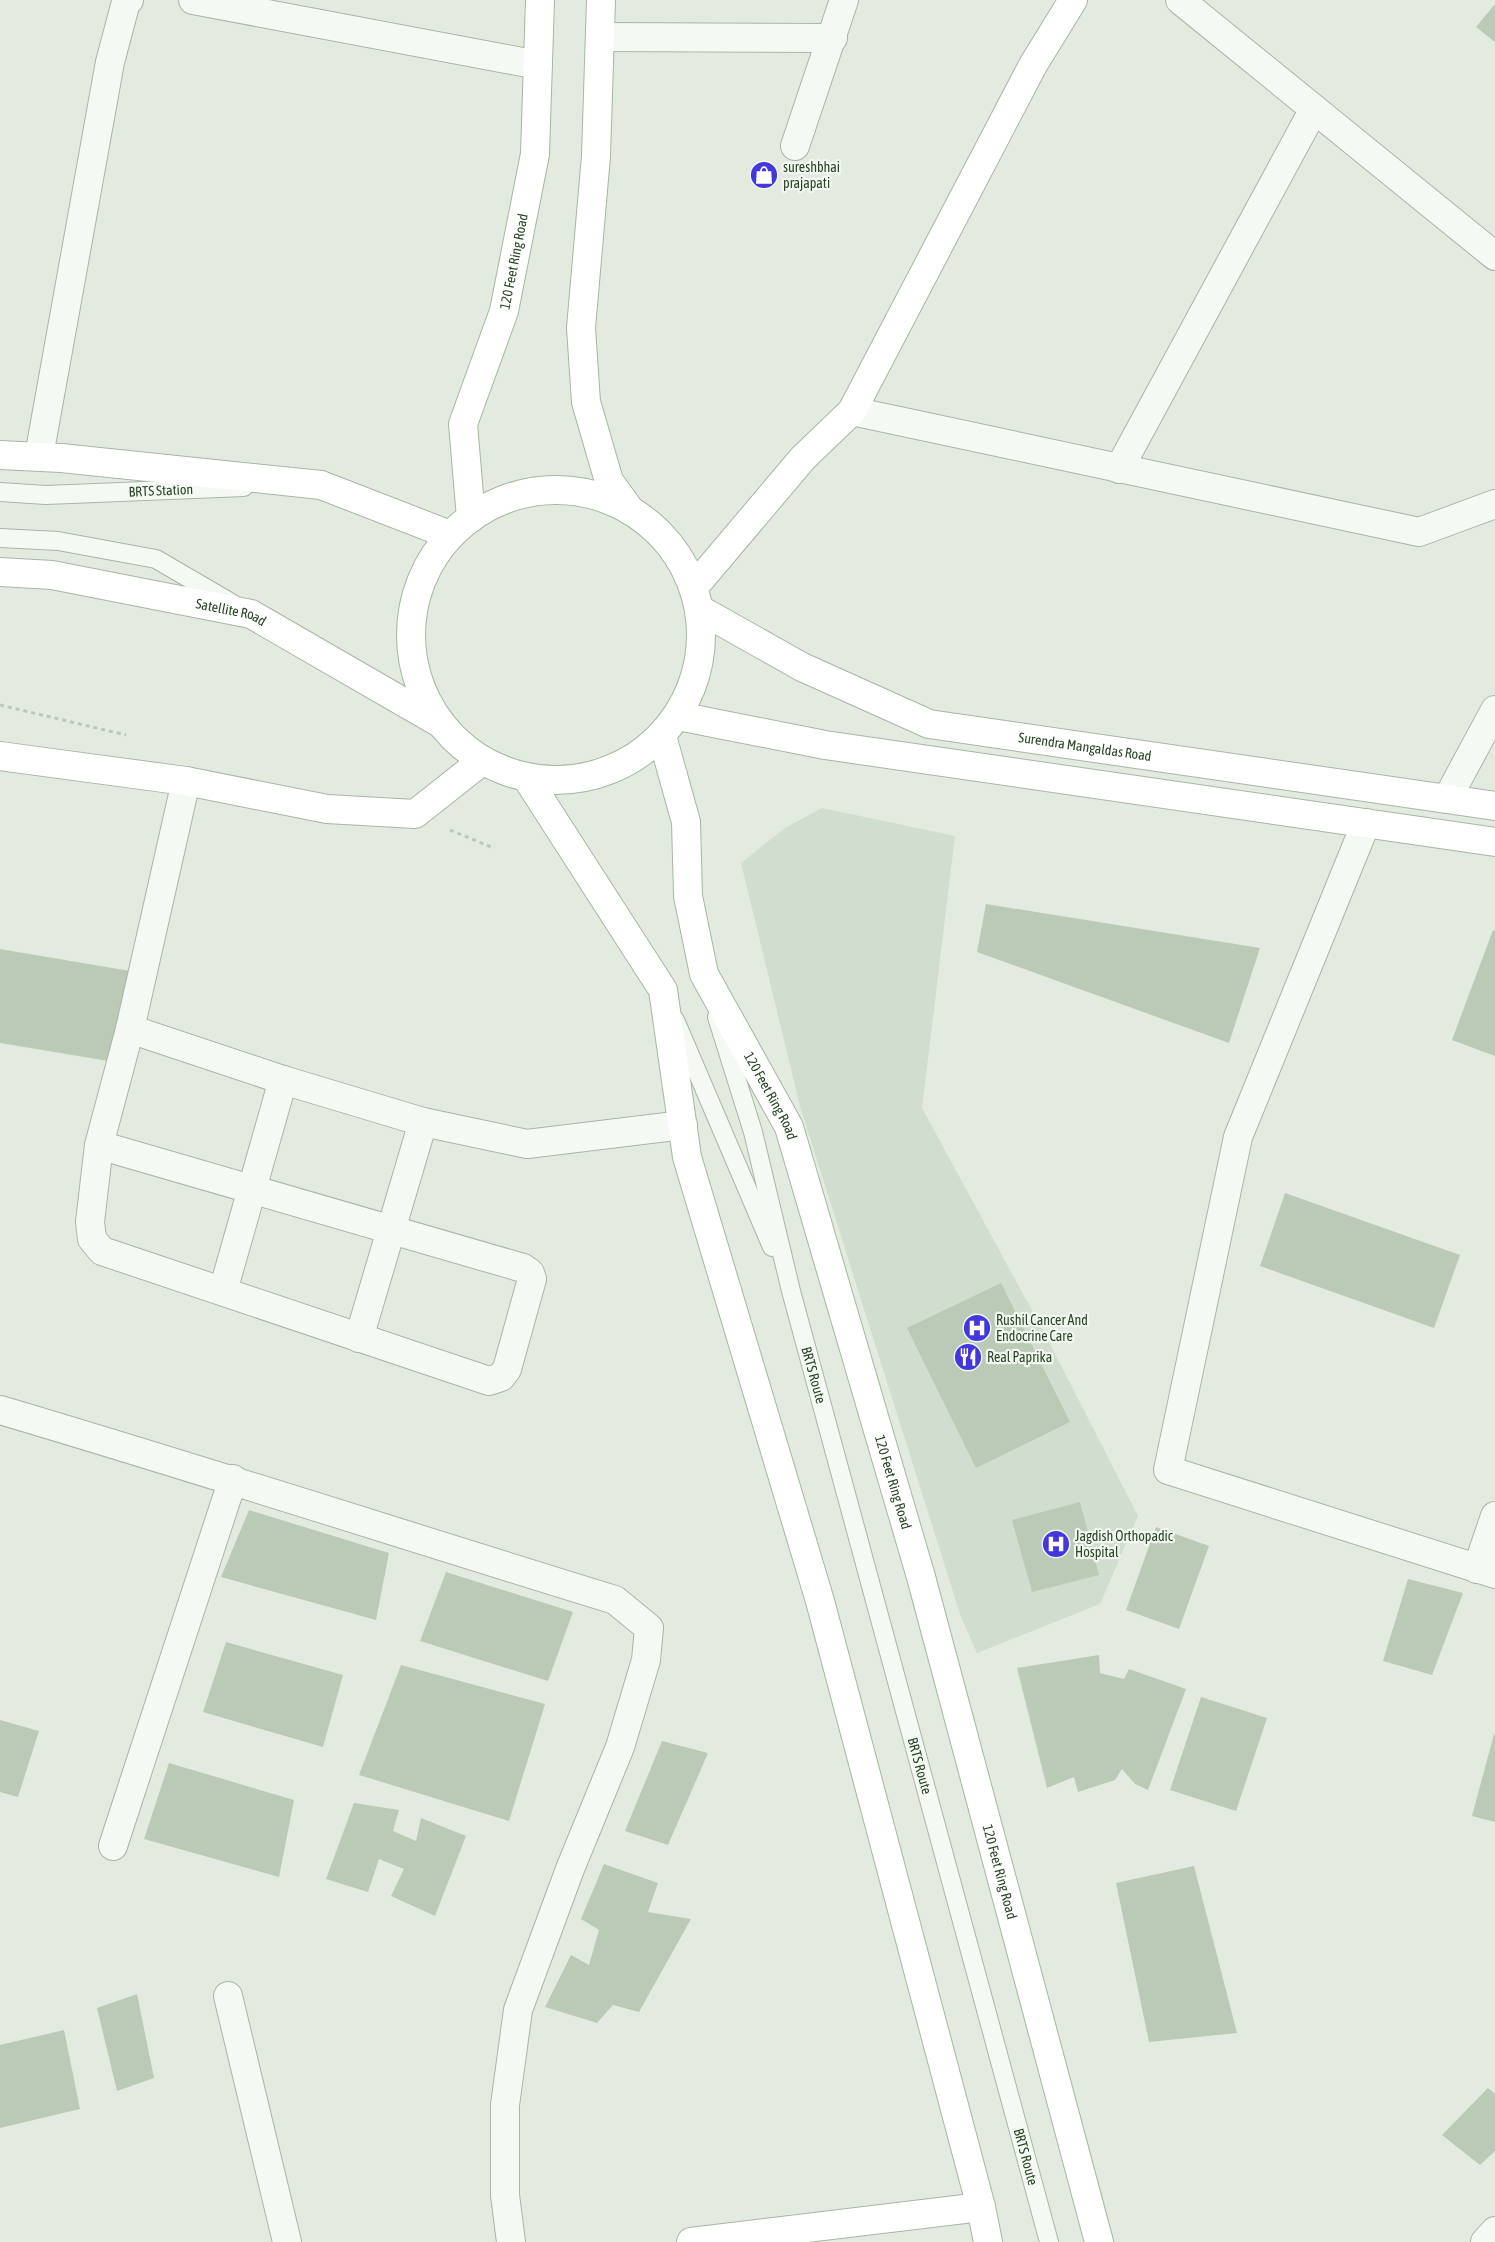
<svg xmlns="http://www.w3.org/2000/svg" width="1495" height="2242" viewBox="0 0 1495 2242" font-family="'Asap Condensed',sans-serif">
<style>
.built{fill:#d1ddce}
.building{fill:#bacab7}
.lines{fill:none;stroke-linecap:round;stroke-linejoin:round}
.lane-casing{stroke:#a8b6a5;stroke-width:20}
.street-casing{stroke:#a8b6a5;stroke-width:30}
.secondary-casing{stroke:#a8b6a5;stroke-width:30}
.primary-casing{stroke:#a3b89f;stroke-width:30}
.path{stroke:#bcc7bb;stroke-width:3;stroke-dasharray:4 4;stroke-linecap:butt}
.lane{stroke:#f5f9f4;stroke-width:18}
.street{stroke:#f5f9f4;stroke-width:28}
.secondary{stroke:#fff;stroke-width:28}
.primary{stroke:#fff;stroke-width:28}
.labels{text-anchor:middle;dominant-baseline:central;stroke-width:4.5;stroke-linejoin:round;paint-order:stroke}
.poi-label{font-size:14px;fill:#2b4527;stroke:#f2f8f1;text-anchor:start}
.street-label{font-size:14px;fill:#2b4527;stroke:#f2f8f1}
</style>
<rect width="100%" height="100%" fill="#e3ebe1"/>
<path class="built" d="M 822,808 L 955,836 L 922,1108 L 1047,1338 L 1138,1516 L 1100,1604 L 977,1653 L 961,1617 L 800,1106 L 741,863 L 785,828 Z"/>
<g class="building">
<path d="M 1495,4 L 1495,42 L 1476,27 Z"/>
<path d="M 986,904 L 1260,948 L 1229,1043 L 977,952 Z"/>
<path d="M 1493,930 L 1495,931 L 1495,1056 L 1452,1040 Z"/>
<path d="M 0,949 L 136,972 L 120,1063 L 0,1043 Z"/>
<path d="M 1285,1193 L 1460,1255 L 1434,1328 L 1260,1266 Z"/>
<path d="M 1001,1283 L 1070,1422 L 976,1468 L 907,1328 Z"/>
<path d="M 1080,1502 L 1099,1575 L 1032,1592 L 1012,1520 Z"/>
<path d="M 249,1510 L 389,1553 L 376,1620 L 221,1577 Z"/>
<path d="M 1156,1527 L 1209,1546 L 1179,1629 L 1126,1610 Z"/>
<path d="M 446,1572 L 573,1612 L 548,1681 L 420,1641 Z"/>
<path d="M 1408,1579 L 1463,1593 L 1432,1675 L 1383,1661 Z"/>
<path d="M 226,1642 L 343,1675 L 323,1747 L 203,1712 Z"/>
<path d="M 1099,1655 L 1100,1673 L 1124,1679 L 1129,1669 L 1186,1689 L 1148,1790 L 1135,1784 L 1122,1769 L 1115,1780 L 1078,1792 L 1074,1777 L 1047,1788 L 1017,1668 Z"/>
<path d="M 401,1665 L 545,1704 L 509,1821 L 359,1775 Z"/>
<path d="M 1201,1697 L 1267,1718 L 1236,1811 L 1170,1790 Z"/>
<path d="M 0,1720 L 39,1731 L 18,1797 L 0,1792 Z"/>
<path d="M 1494,1734 L 1495,1734 L 1495,1822 L 1472,1816 Z"/>
<path d="M 662,1741 L 708,1753 L 668,1845 L 625,1831 Z"/>
<path d="M 169,1763 L 294,1800 L 279,1877 L 144,1839 Z"/>
<path d="M 354,1803 L 399,1810 L 393,1831 L 416,1841 L 421,1818 L 466,1836 L 435,1916 L 391,1896 L 404,1869 L 379,1859 L 368,1892 L 326,1879 Z"/>
<path d="M 604,1864 L 658,1883 L 648,1912 L 691,1919 L 639,2012 L 613,2005 L 597,2023 L 545,2007 L 571,1955 L 589,1965 L 599,1930 L 581,1919 Z"/>
<path d="M 1194,1866 L 1237,2033 L 1149,2042 L 1116,1883 Z"/>
<path d="M 137,1994 L 154,2078 L 117,2091 L 97,2008 Z"/>
<path d="M 64,2030 L 80,2109 L 0,2128 L 0,2045 Z"/>
<path d="M 1488,2088 L 1495,2094 L 1495,2151 L 1480,2165 L 1442,2135 Z"/>
</g>
<g class="lines">
<defs>
<g id="lane">
<path id="s1" d="M 0,492 L 46,495 L 244,487"/>
<path d="M 0,538 L 58,541 L 156,559 L 233,604"/>
<path id="s2" d="M 717,1017 L 753,1132 L 791,1291 L 1049,2242"/>
<path d="M 675,1020 L 772,1247"/>
</g>
<g id="street">
<path d="M 193,0 L 538,65"/>
<path d="M 1180,0 L 1495,256"/>
<path d="M 600,37 L 833,38"/>
<path d="M 795,146 L 844,0"/>
<path d="M 852,411 L 1419,532 L 1495,504"/>
<path d="M 39,456 L 110,62 L 126,2 L 129,0"/>
<path d="M 1119,469 L 1314,109"/>
<path d="M 1447,799 L 1495,710"/>
<path d="M 1366,823 L 1238,1137 L 1168,1470 L 1495,1574"/>
<path d="M 130,1029 L 283,1080 L 423,1122 L 527,1144 L 683,1125"/>
<path d="M 99,1145 L 523,1268 L 530,1273 L 532,1279 L 507,1369 L 501,1377 L 489,1381 L 102,1251 L 92,1239 L 90,1222 L 99,1145 L 130,1029 L 186,781"/>
<path d="M 223,1291 L 283,1080"/>
<path d="M 359,1338 L 423,1122"/>
<path d="M 0,1410 C 206,1471 410,1537 615,1600 L 649,1628 L 646,1660 L 620,1747 L 570,1869 L 518,2010 L 505,2105 L 505,2195 L 511,2242"/>
<path d="M 1477,1569 L 1495,1516"/>
<path d="M 113,1846 L 233,1479"/>
<path d="M 228,1996 L 287,2242"/>
<path d="M 1485,2242 L 1495,2231"/>
</g>
<g id="secondary">
<path d="M 0,455 L 61,458 L 321,485 L 450,535"/>
<path id="s3" d="M 0,572 L 52,575 L 251,614 L 438,722"/>
<path d="M 694,587 L 803,458 L 852,411 L 1033,65 L 1073,0"/>
<path id="s4" d="M 699,609 L 802,667 L 929,724 L 1495,806"/>
<path d="M 678,716 L 825,745 L 1495,842"/>
<path d="M 0,756 L 186,781 L 327,809 L 415,814 L 482,761"/>
<path d="M 691,2242 L 981,2207"/>
</g>
<g id="primary">
<path d="M 601,0 L 596,156 L 581,328 L 586,402 L 609,481 L 630,510"/>
<circle cx="556" cy="635" r="145"/>
<path id="s5" d="M 471,518 L 463,424 L 504,311 L 535,154 L 540,0"/>
<path id="s6" d="M 662,736 L 686,822 L 688,896 L 704,974 L 789,1127 L 921,1577 L 1099,2242"/>
<path d="M 526,777 L 663,990 L 687,1157 L 820,1601 L 981,2207 L 988,2242"/>
</g>
</defs>
<use href="#lane" class="lane-casing"/>
<use href="#street" class="street-casing"/>
<use href="#secondary" class="secondary-casing"/>
<use href="#primary" class="primary-casing"/>
<g class="path">
<path d="M 0,705 L 126,735"/>
<path d="M 450,830 L 491,847"/>
</g>
<use href="#lane" class="lane"/>
<use href="#street" class="street"/>
<use href="#secondary" class="secondary"/>
<use href="#primary" class="primary"/>
</g>
<defs>
<symbol id="shop-disc" viewBox="-11 -11 22 22"><circle r="9.5" fill="#4438dd" stroke="#f2f8f1"/><path d="M-5-2.5h2.3a2.7 3.5 0 0 1 5.4 0H5L5.5 6h-11ZM-1.5-2.5h3a1.5 2.3 0 0 0-3 0Z" fill="#fff"/></symbol>
<symbol id="hospital-disc" viewBox="-11 -11 22 22"><circle r="9.5" fill="#4438dd" stroke="#f2f8f1"/><path d="M-5-5h3v3.5h4V-5h3V5h-3V1.5h-4V5h-3Z" fill="#fff"/></symbol>
<symbol id="restaurant-disc" viewBox="-11 -11 22 22"><circle r="9.5" fill="#4438dd" stroke="#f2f8f1"/><path d="M-5-6h1v4h1v-4h1v4h1v-4h1v5L-1.5 .5V6h-2V.5L-5-1ZM5-6V6H3V1.5H1.5Q1.5-4 5-6Z" fill="#fff"/></symbol>
</defs>
<g fill-rule="evenodd">
<use href="#shop-disc" x="748" y="159" width="32" height="32"/>
<use href="#hospital-disc" x="961" y="1312" width="32" height="32"/>
<use href="#restaurant-disc" x="952" y="1341" width="32" height="32"/>
<use href="#hospital-disc" x="1040" y="1528" width="32" height="32"/>
</g>
<g class="labels">
<g class="poi-label">
<text x="783" y="167">sureshbhai<tspan x="783" dy="16">prajapati</tspan></text>
<text x="996" y="1320">Rushil Cancer And<tspan x="996" dy="16">Endocrine Care</tspan></text>
<text x="987" y="1357">Real Paprika</text>
<text x="1075" y="1536">Jagdish Orthopadic<tspan x="1075" dy="16">Hospital</tspan></text>
</g>
<g class="street-label">
<text stroke="none"><textPath href="#s5" startOffset="265">120 Feet Ring Road</textPath></text>
<text stroke="none"><textPath href="#s1" startOffset="161">BRTS Station</textPath></text>
<text stroke="none"><textPath href="#s3" startOffset="235">Satellite Road</textPath></text>
<text stroke="none"><textPath href="#s4" startOffset="415">Surendra Mangaldas Road</textPath></text>
<text stroke="none"><textPath href="#s6" startOffset="382">120 Feet Ring Road</textPath></text>
<text stroke="none"><textPath href="#s2" startOffset="371">BRTS Route</textPath></text>
<text stroke="none"><textPath href="#s6" startOffset="788">120 Feet Ring Road</textPath></text>
<text stroke="none"><textPath href="#s2" startOffset="776">BRTS Route</textPath></text>
<text stroke="none"><textPath href="#s6" startOffset="1192">120 Feet Ring Road</textPath></text>
<text stroke="none"><textPath href="#s2" startOffset="1181">BRTS Route</textPath></text>
</g>
</g>
</svg>
